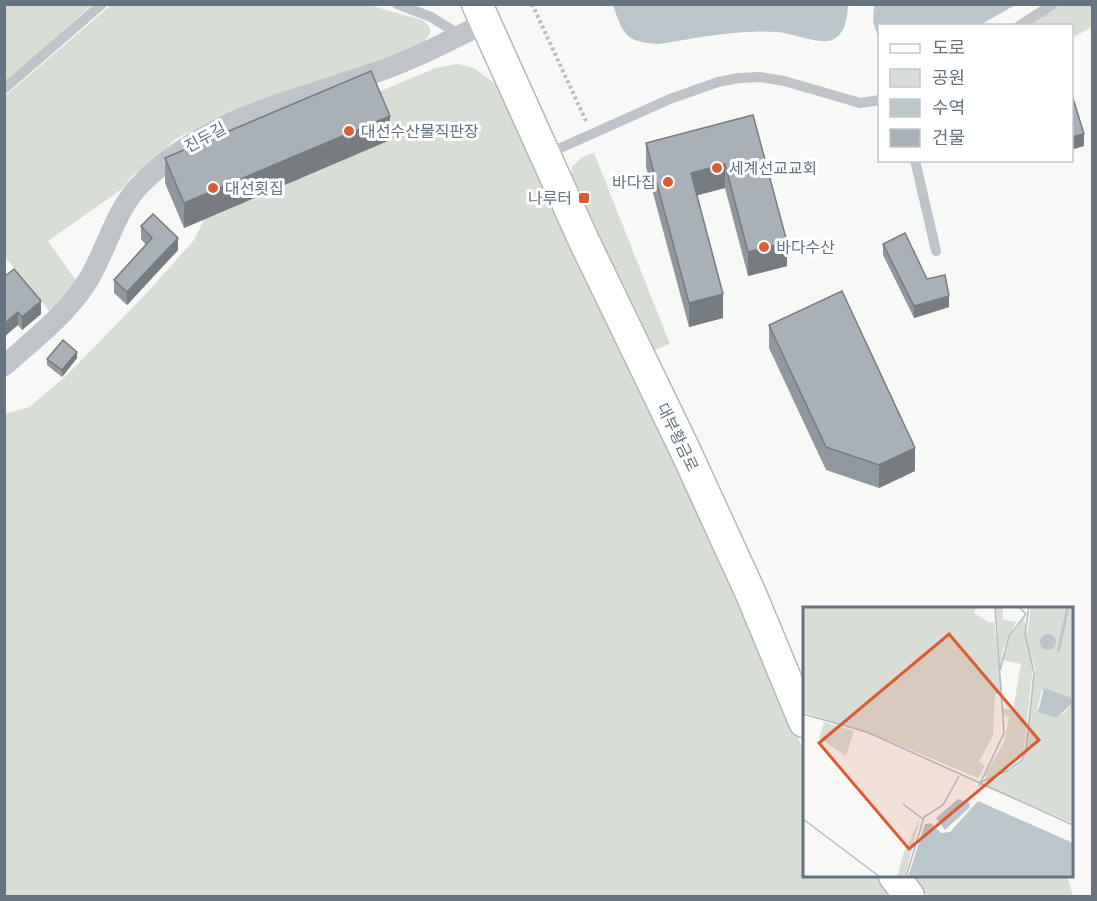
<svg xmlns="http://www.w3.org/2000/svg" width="1097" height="901" viewBox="0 0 1097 901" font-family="Inter,'Noto Sans KR',sans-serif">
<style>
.green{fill:#d8ddd5}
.water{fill:#bcc5ca}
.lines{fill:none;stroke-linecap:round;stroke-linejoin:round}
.secondary-casing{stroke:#b2b8bc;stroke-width:33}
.path{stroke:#babdc0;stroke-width:4;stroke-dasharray:3 3;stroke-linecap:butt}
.lane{stroke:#bfc4c8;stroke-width:10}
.street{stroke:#bfc4c8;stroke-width:21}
.secondary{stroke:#fff;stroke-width:30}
.wall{fill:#91989d}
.shaded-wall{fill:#767c80}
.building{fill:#a9b1b7;stroke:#767c80;stroke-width:1.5}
.poi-dot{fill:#da5c34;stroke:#fff;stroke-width:2}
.labels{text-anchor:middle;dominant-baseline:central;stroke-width:6;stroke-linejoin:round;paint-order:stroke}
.poi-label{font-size:16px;fill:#657480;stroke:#fff;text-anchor:start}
.street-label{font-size:16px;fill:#657480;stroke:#fff}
.inset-river{fill:none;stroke:#bcc5ca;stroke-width:3}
.inset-road{fill:none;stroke:#b4bbc0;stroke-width:1.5}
.view{fill:#da5c34;fill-opacity:0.15;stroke:#da5c34;stroke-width:3}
.inset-edge{fill:none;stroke:#657480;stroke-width:3}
</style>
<rect width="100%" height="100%" fill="#f8f8f6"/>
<g class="green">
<path d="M 5,5 L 92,5 L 5,83 Z"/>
<path d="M 111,5 L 369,5 L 422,20 C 427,24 433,28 429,35 C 423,46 405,51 394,55 C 366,68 335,74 306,84 C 264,98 224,117 183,135 L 173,141 L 153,162 L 133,175 L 122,189 L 48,241 L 77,282 L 51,313 L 5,257 L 4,97 Z"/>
<path d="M 1060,5 L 1092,5 L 1092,27 L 1072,38 L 1072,26 L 1026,26 Z"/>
<path d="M 457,64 L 474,68 L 502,89 L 720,559 L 804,752 L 804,876 L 880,876 L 894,896 L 5,896 L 4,414 L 29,407 L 66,376 L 144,296 L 194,240 L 204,219 L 371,95 L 436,68 Z"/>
<path d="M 594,153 L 670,344 L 651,351 L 571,182 L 572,167 L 582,157 Z"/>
<path d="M 914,876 L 1067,876 L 1073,896 L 928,896 Z"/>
</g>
<g class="water">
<path d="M 613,5 L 613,4 L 848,5 C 847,18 846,34 832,40 C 820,45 792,33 778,32 C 742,29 695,38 659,44 C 625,42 623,34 613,5 Z"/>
<path d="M 874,5 L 874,4 L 1015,5 L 980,25 L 880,26 L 879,39 L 873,22 Z"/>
</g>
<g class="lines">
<defs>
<g id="secondary">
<path d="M 477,4 L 584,241 L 685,450 L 751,594 L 804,722"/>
<path d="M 894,876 L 909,896"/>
</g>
</defs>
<use href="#secondary" class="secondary-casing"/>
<path class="path" d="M 532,4 L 586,121"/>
<g class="lane">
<path d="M 397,4 L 431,17 L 460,35"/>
<path d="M 1019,26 L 1053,4"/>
<path d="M 4,89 L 102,4"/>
<path d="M 547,154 L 670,99 L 718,82 L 739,78 L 760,77 L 784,81 L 860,103 L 880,100"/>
<path d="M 915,160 L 936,251"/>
</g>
<path class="street" d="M 4,366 C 33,340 66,315 87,282 C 107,250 115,209 142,183 C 203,121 285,103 365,76 C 407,63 446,42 485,23"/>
<use href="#secondary" class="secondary"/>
</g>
<g class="wall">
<path d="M 753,115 L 787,266 L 748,276 L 725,188 L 696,195 L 723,318 L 689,327 L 646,167 L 646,143 Z"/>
<path d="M 390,140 L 184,228 L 165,183 L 165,158 Z"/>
<path d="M 141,226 L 178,250 L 127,305 L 114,293 L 114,280 L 146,245 L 141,239 Z"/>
<path d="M 883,244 L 927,279 L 949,307 L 914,318 L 883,255 Z"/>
<path d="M 4,277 L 41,314 L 22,330 L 18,325 Z"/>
<path d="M 769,325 L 915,471 L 879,488 L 826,470 L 769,348 Z"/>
<path d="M 77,358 L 62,377 L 47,365 L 47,359 Z"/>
</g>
<g class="shaded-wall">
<path d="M 390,116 L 390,140 L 184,228 L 184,203 Z"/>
<path d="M 1084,134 L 1084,146 L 1071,150 L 1071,137 Z"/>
<path d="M 725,164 L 725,188 L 691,197 L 691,173 Z"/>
<path d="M 178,238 L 178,250 L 127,305 L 127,292 Z"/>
<path d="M 787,242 L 787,266 L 748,276 L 748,252 Z"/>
<path d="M 723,294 L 723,318 L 689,327 L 689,303 Z"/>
<path d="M 949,296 L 949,307 L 914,318 L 914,306 Z"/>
<path d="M 41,301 L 41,314 L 22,330 L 22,317 Z"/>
<path d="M 18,312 L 18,325 L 4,337 L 4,324 Z"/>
<path d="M 77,352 L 77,358 L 62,377 L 62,370 Z"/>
<path d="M 915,448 L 915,471 L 879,488 L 879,465 Z"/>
</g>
<g class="building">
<path d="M 371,71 L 390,116 L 184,203 L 165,158 Z"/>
<path d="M 1071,92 L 1084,134 L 1071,137 Z"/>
<path d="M 753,115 L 787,242 L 748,252 L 725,164 L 691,173 L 723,294 L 689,303 L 646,143 Z"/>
<path d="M 153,214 L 178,238 L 127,292 L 114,280 L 152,238 L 141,226 Z"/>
<path d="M 905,233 L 927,279 L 945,275 L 949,296 L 914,306 L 883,244 Z"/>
<path d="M 14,269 L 41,301 L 22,317 L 18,312 L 4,324 L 4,277 Z"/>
<path d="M 842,291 L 915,448 L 879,465 L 826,447 L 769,325 Z"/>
<path d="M 63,340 L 77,352 L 62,370 L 47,359 Z"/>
</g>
<g class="poi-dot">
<circle cx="349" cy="131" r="6"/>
<circle cx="717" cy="168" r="6"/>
<circle cx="668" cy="182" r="6"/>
<circle cx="213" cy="188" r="6"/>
<rect x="578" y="192" width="12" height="12" rx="3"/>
<circle cx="764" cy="247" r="6"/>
</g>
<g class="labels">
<g class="poi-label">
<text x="361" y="131">대선수산물직판장</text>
<text x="729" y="168">세계선교교회</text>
<text x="656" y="182" text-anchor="end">바다집</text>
<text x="225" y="188">대선횟집</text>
<text x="572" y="198" text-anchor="end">나루터</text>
<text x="776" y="247">바다수산</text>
</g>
<g class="street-label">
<text transform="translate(205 137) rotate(-28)">진두길</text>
<text transform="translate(678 437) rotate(64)">대부황금로</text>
</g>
</g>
<g transform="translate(803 607)">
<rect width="270" height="270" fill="#f8f8f6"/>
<path d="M 0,0 L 173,0 L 171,6 L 187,16 L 191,14 L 199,83 L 192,88 L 190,128 L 176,155 L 182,159 L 175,171 L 84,133 L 0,105 ZM 193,0 L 200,0 L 200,12 L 213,15 L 200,43 L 197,64 ZM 228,0 L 270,0 L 270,92 L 239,83 L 234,102 L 260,107 L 270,96 L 270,216 L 182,180 L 220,153 L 232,63 L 224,29 ZM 221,11 L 230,58 L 220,150 L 184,173 L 182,168 L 201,135 L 206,110 L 199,107 L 199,101 L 210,103 L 218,57 L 199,53 L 207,29 ZM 21,115 L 51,124 L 43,149 L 16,131 ZM 117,211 L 102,270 L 94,270 L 100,248 Z" fill="#d8ddd5"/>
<path d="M237 35a8 8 0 1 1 16 0a8 8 0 1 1-16 0ZM 241,81 L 268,91 L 270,96 L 253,111 L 235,105 ZM 155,192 L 166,196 L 167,200 L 142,223 L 133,211 ZM 175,194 L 270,236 L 270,270 L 105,270 L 122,217 L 128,216 L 138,226 L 147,225 Z" fill="#bcc5ca"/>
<path class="inset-river" d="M 255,45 L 265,0"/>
<path class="inset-road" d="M 197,63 L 206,29 L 223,7 L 216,0M 0,107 L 64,125 L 270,218M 178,175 L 204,164 L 219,153 L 223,144 L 231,66 L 222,27 L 226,0M 176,179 L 201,126 L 192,0M 100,197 L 120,212M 0,212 L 77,270M 103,270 L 121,210 L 140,198 L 156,169"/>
<path class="view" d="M 146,27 L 236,133 L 106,242 L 16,136 Z"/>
<rect width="270" height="270" class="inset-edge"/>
</g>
<rect width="1097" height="901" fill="none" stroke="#657480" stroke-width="12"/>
<rect x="878" y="24" width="195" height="138" fill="#ffffff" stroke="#c1c7cc" stroke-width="1.5"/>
<rect x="890" y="44" width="30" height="9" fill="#ffffff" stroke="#c1c7cc" stroke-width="1.5"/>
<text x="932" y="54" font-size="18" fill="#657480">도로</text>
<rect x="890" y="69" width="30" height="18" fill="#d8ddd5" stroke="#c1c7cc" stroke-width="1.5"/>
<text x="932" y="84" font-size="18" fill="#657480">공원</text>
<rect x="890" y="99" width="30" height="18" fill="#bcc5ca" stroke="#c1c7cc" stroke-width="1.5"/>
<text x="932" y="114" font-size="18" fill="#657480">수역</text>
<rect x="890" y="129" width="30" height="18" fill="#a9b1b7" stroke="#c1c7cc" stroke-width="1.5"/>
<text x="932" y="144" font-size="18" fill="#657480">건물</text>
</svg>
